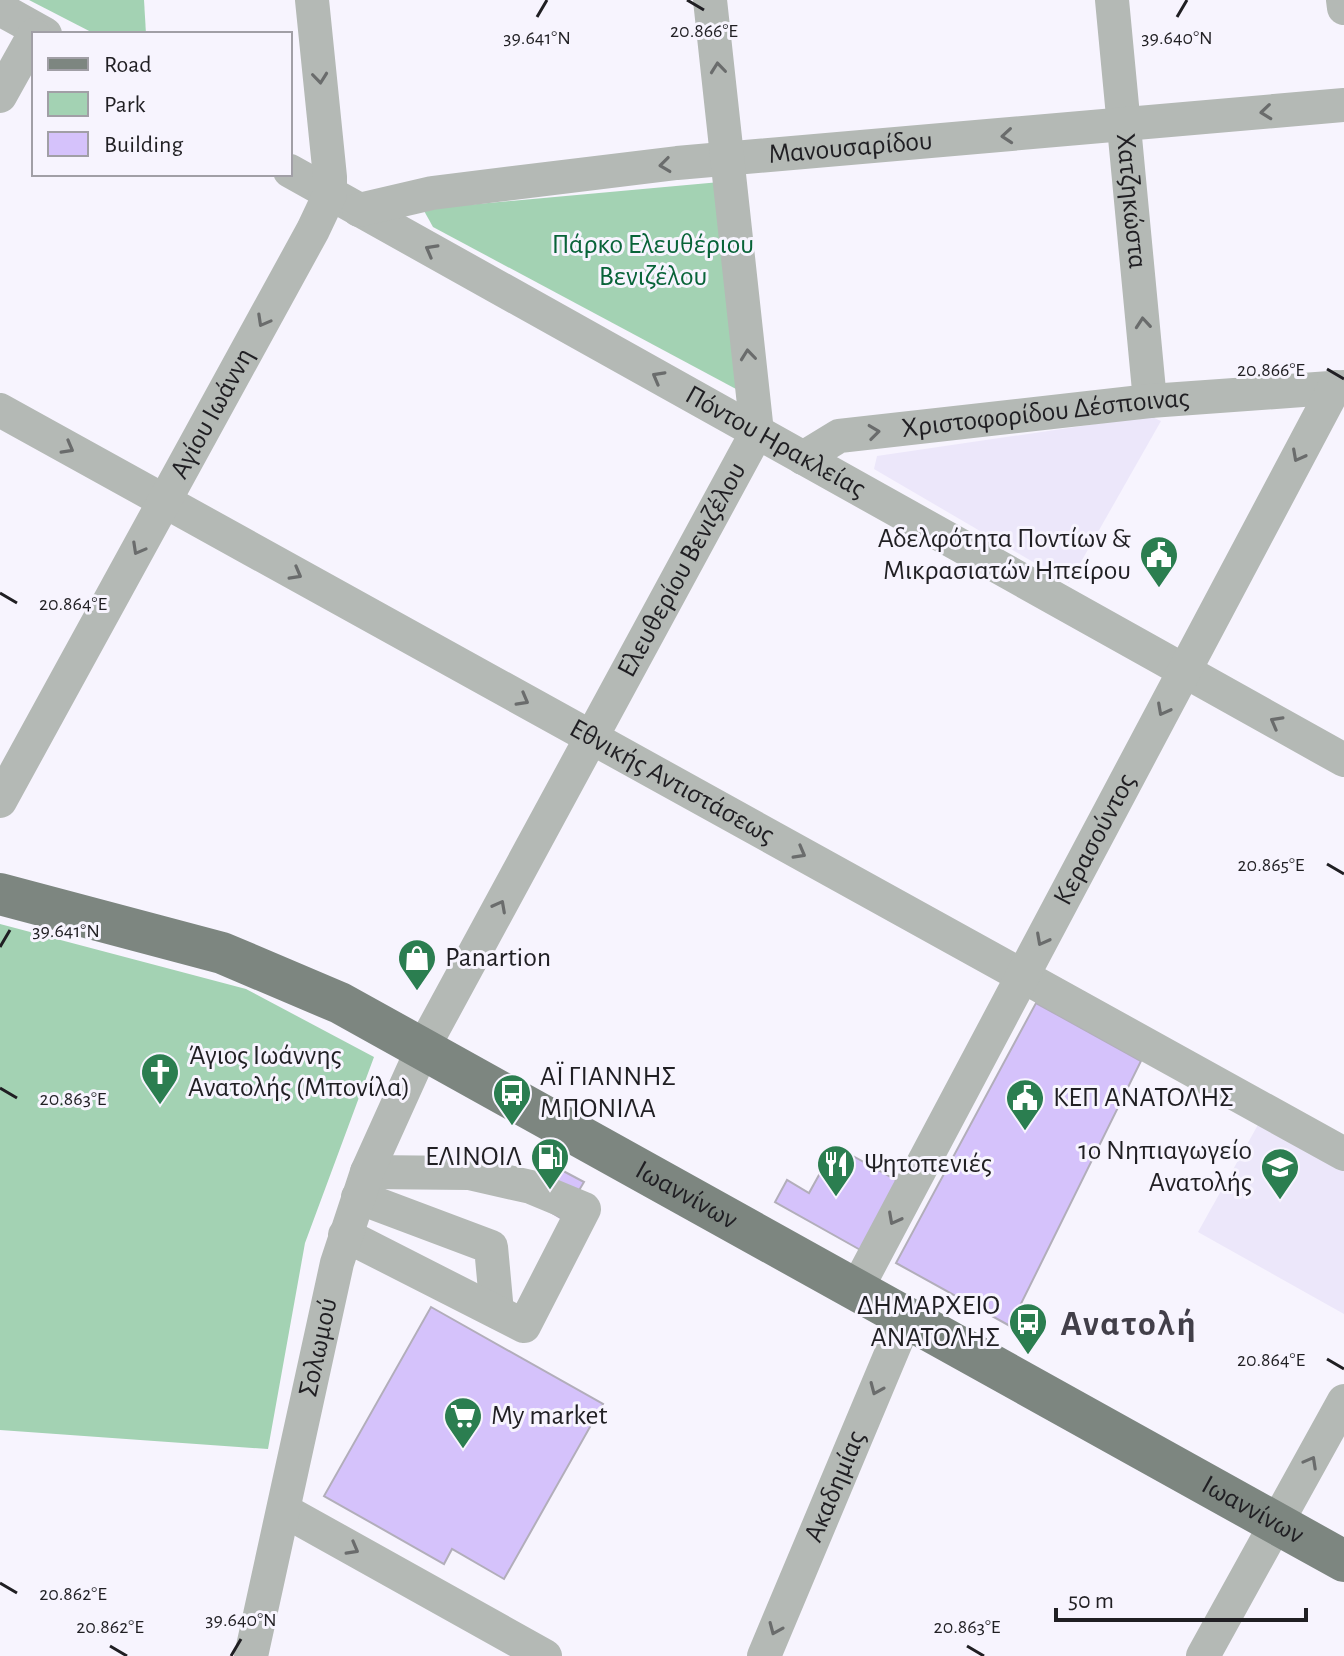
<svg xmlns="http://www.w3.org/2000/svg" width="1344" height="1656" viewBox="0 0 1344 1656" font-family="'Alegreya Sans',sans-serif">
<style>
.built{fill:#ece7fa}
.green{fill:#a3d2b3}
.building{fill:#d5c2fb;stroke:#b2aeba;stroke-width:2}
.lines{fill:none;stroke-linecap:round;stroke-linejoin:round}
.minor{stroke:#b4b9b5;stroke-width:34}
.major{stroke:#7d8680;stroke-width:42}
.oneway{stroke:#6a6c6c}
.ticks{fill:none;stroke:#201f23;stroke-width:3}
.labels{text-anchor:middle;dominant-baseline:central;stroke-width:6;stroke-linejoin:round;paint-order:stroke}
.street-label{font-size:28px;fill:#201f23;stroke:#f7f4fe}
.park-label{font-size:28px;fill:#086338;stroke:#f7f4fe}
.poi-label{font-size:28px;fill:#201f23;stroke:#f7f4fe;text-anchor:start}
.district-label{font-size:36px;font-weight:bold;letter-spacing:2px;fill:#423f49;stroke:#f7f4fe}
.ticks-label{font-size:20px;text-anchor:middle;fill:#201f23;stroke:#f7f4fe;stroke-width:6;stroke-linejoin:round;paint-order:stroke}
</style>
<rect width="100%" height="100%" fill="#f7f4fe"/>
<g class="built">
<path d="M 1150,416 L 1161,421 L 1069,583 L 874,469 L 877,456 Z"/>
<path d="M 1259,1123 L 1344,1171 L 1344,1314 L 1198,1232 Z"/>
</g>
<g class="green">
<path d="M 29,0 L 144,0 L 146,34 L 95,34 Z"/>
<path d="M 720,182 L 736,389 L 433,227 L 423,209 Z"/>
<path d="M 0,924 L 246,989 L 374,1057 L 305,1243 L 268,1449 L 0,1430 Z"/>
</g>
<g class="building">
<path d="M 1036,1003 L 1141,1061 L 1010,1326 L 896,1263 Z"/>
<path d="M 835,1146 L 903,1184 L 864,1252 L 775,1202 L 787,1180 L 809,1193 Z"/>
<path d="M 550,1164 L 584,1182 L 562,1219 L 530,1200 Z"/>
<path d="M 431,1307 L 603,1404 L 504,1579 L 452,1549 L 444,1564 L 324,1496 Z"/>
</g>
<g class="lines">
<g class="minor">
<path id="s1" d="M 1112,0 L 1150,401"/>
<path d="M 1343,0 L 1344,8"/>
<path d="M 0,9 L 45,34"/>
<path d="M 0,96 L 34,35"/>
<path id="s2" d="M 290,171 L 1344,760"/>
<path id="s3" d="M 359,210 L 432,193 L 677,163 L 1344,105"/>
<path id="s4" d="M 0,410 L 1344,1154"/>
<path id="s5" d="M 803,458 L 839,436 L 1150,401 L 1344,387"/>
<path id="s6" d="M 0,801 L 313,230 L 330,194 L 330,177 L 312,0"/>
<path d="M 358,1197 L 491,1247 L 497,1312"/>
<path d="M 345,1235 L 524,1326 L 584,1209 L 531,1187 L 469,1173 L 367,1172"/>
<path id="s7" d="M 856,1290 L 1335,387"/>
<path d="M 285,1511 L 545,1656"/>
<path id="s8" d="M 251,1656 L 337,1263 L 367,1172 L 423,1048 L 757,432 L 710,0"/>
<path id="s9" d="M 764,1656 L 906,1318"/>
<path d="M 1203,1656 L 1344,1401"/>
</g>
<path class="major" id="s10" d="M 0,894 L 222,953 L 340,1003 L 1344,1561"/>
</g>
<defs><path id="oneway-chevron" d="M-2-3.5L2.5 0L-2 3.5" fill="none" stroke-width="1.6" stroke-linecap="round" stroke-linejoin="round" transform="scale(2)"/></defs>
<g class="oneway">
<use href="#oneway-chevron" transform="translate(718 68) rotate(-96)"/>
<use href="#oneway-chevron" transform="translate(320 78) rotate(84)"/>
<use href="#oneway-chevron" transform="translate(1266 112) rotate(174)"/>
<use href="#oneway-chevron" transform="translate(1007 136) rotate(175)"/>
<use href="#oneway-chevron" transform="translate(665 165) rotate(173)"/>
<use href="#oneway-chevron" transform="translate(431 250) rotate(-151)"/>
<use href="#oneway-chevron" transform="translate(263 321) rotate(119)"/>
<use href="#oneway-chevron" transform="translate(1143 323) rotate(-95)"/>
<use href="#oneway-chevron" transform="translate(748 355) rotate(-96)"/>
<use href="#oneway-chevron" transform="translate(658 377) rotate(-151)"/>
<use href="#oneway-chevron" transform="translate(874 432) rotate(-7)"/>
<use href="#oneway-chevron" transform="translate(68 448) rotate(29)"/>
<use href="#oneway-chevron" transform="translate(1298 456) rotate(118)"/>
<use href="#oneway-chevron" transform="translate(138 549) rotate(119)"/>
<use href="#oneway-chevron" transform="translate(296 574) rotate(29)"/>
<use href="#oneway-chevron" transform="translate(523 700) rotate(29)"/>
<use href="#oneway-chevron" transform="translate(1163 710) rotate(118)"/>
<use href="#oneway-chevron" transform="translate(1276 722) rotate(-151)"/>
<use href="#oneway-chevron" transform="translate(800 853) rotate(29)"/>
<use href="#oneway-chevron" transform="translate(500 906) rotate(-62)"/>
<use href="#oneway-chevron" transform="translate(1042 940) rotate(118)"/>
<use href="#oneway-chevron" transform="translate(894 1219) rotate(118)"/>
<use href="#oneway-chevron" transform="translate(876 1389) rotate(113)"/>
<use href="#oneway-chevron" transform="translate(1311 1462) rotate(-61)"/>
<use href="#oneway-chevron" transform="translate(353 1549) rotate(29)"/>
<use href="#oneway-chevron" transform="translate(775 1629) rotate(113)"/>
</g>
<path class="ticks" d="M 687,0 L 704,10M 537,17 L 547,0M 1177,17 L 1187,0M 1327,369 L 1344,379M 0,593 L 17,603M 1327,864 L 1344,874M 0,947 L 10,930M 0,1088 L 17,1098M 1327,1359 L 1344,1369M 0,1583 L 17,1593M 110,1646 L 127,1656M 967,1646 L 984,1656M 231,1656 L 241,1639"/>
<defs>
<symbol id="civic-pin" viewBox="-11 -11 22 30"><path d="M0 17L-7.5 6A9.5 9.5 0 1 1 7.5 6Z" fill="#2b7e50" stroke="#f7f4fe"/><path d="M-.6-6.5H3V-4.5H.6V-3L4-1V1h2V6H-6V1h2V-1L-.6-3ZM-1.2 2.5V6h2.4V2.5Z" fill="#fff"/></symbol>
<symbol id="shop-pin" viewBox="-11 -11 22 30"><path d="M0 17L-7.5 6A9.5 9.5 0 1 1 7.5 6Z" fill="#2b7e50" stroke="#f7f4fe"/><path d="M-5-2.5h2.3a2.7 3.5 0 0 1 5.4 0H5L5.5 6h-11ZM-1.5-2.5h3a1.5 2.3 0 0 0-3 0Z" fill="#fff"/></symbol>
<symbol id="church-pin" viewBox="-11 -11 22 30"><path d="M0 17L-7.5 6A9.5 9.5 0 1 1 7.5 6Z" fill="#2b7e50" stroke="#f7f4fe"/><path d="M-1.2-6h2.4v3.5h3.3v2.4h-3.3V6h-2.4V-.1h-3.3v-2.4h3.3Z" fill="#fff"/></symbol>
<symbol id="bus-pin" viewBox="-11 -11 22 30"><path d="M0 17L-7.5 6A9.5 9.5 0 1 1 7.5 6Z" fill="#2b7e50" stroke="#f7f4fe"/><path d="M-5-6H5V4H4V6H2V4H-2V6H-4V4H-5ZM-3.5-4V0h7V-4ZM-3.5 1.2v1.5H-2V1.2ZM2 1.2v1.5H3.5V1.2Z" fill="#fff"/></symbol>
<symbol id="fuel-pin" viewBox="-11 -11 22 30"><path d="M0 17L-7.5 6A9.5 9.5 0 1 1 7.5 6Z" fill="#2b7e50" stroke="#f7f4fe"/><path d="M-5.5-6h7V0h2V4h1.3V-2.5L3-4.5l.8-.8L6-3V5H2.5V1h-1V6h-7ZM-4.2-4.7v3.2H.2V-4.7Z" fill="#fff"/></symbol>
<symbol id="restaurant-pin" viewBox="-11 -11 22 30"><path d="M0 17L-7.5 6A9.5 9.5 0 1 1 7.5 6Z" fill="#2b7e50" stroke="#f7f4fe"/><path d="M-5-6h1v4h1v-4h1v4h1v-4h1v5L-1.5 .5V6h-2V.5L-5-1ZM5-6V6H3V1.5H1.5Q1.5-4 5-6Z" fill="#fff"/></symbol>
<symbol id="school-pin" viewBox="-11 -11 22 30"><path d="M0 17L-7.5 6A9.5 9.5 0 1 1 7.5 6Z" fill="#2b7e50" stroke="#f7f4fe"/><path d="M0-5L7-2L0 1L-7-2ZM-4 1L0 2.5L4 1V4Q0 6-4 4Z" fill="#fff"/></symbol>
<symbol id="supermarket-pin" viewBox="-11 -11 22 30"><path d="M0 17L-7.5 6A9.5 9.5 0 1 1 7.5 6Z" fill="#2b7e50" stroke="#f7f4fe"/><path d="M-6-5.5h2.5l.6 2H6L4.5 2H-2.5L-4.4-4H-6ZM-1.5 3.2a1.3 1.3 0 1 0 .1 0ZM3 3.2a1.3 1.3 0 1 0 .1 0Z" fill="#fff"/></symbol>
</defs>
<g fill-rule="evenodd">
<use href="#civic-pin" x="1137" y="533" width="44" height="60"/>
<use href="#shop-pin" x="395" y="936" width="44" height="60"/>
<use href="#church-pin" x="138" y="1050" width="44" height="60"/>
<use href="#bus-pin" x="490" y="1071" width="44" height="60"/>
<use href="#civic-pin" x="1003" y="1076" width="44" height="60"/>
<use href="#fuel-pin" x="528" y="1135" width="44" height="60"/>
<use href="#restaurant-pin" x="814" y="1142" width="44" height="60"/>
<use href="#school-pin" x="1258" y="1145" width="44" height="60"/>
<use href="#bus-pin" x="1006" y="1300" width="44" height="60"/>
<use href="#supermarket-pin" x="441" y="1394" width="44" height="60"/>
</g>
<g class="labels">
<g class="street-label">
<text stroke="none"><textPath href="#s3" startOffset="496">Μανουσαρίδου</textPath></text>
<text stroke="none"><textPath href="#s1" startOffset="202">Χατζηκώστα</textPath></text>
<text stroke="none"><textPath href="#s6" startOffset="442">Αγίου Ιωάννη</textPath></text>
<text stroke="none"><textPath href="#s5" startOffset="250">Χριστοφορίδου Δέσποινας</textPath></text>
<text stroke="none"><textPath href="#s2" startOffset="556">Πόντου Ηρακλείας</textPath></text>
<text stroke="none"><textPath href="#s8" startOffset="1178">Ελευθερίου Βενιζέλου</textPath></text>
<text stroke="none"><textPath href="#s4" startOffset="768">Εθνικής Αντιστάσεως</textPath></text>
<text stroke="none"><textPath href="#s7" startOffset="510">Κερασούντος</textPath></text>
<text stroke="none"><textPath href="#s10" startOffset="754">Ιωαννίνων</textPath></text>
<text stroke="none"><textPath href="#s8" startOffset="316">Σολωμού</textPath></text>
<text stroke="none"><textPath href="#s9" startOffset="184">Ακαδημίας</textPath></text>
<text stroke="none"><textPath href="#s10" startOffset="1402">Ιωαννίνων</textPath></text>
</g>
<g class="park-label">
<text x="653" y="245">Πάρκο Ελευθέριου<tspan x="653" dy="32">Βενιζέλου</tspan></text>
</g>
<g class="poi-label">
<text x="1131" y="539" text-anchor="end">Αδελφότητα Ποντίων &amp;<tspan x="1131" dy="32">Μικρασιατών Ηπείρου</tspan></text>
<text x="445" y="958">Panartion</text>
<text x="188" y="1056">Άγιος Ιωάννης<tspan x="188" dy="32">Ανατολής (Μπονίλα)</tspan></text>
<text x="540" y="1077">ΑΪ ΓΙΑΝΝΗΣ<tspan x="540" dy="32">ΜΠΟΝΙΛΑ</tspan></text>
<text x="1053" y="1098">ΚΕΠ ΑΝΑΤΟΛΗΣ</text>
<text x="1252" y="1151" text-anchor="end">1ο Νηπιαγωγείο<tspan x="1252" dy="32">Ανατολής</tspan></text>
<text x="522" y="1157" text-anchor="end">ΕΛΙΝΟΙΛ</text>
<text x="864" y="1164">Ψητοπενιές</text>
<text x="1000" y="1306" text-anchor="end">ΔΗΜΑΡΧΕΙΟ<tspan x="1000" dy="32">ΑΝΑΤΟΛΗΣ</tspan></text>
<text x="491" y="1416">My market</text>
</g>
<g class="district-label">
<text x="1129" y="1324">Ανατολή</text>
</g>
</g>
<g class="ticks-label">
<text x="704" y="37">20.866°E</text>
<text x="537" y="44">39.641°N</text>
<text x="1177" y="44">39.640°N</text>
<text x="1271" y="376">20.866°E</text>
<text x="73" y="610">20.864°E</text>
<text x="1271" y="871">20.865°E</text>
<text x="66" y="937">39.641°N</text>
<text x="73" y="1105">20.863°E</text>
<text x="1271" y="1366">20.864°E</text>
<text x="73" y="1600">20.862°E</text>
<text x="241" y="1626">39.640°N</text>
<text x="110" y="1633">20.862°E</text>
<text x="967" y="1633">20.863°E</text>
</g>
<rect x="32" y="32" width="260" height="144" fill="#f7f4fe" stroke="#a19fa6" stroke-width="2"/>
<rect x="48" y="58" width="40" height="12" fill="#7d8680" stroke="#a19fa6" stroke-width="2"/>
<text x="104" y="72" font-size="24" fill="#201f23">Road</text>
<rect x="48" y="92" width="40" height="24" fill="#a3d2b3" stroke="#a19fa6" stroke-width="2"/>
<text x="104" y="112" font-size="24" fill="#201f23">Park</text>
<rect x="48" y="132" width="40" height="24" fill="#d5c2fb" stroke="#a19fa6" stroke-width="2"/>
<text x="104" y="152" font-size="24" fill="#201f23">Building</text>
<path d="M1056 1608v12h250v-12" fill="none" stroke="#201f23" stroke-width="4"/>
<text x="1068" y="1608" font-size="24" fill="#201f23" stroke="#f7f4fe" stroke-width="6" paint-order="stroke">50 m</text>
</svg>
